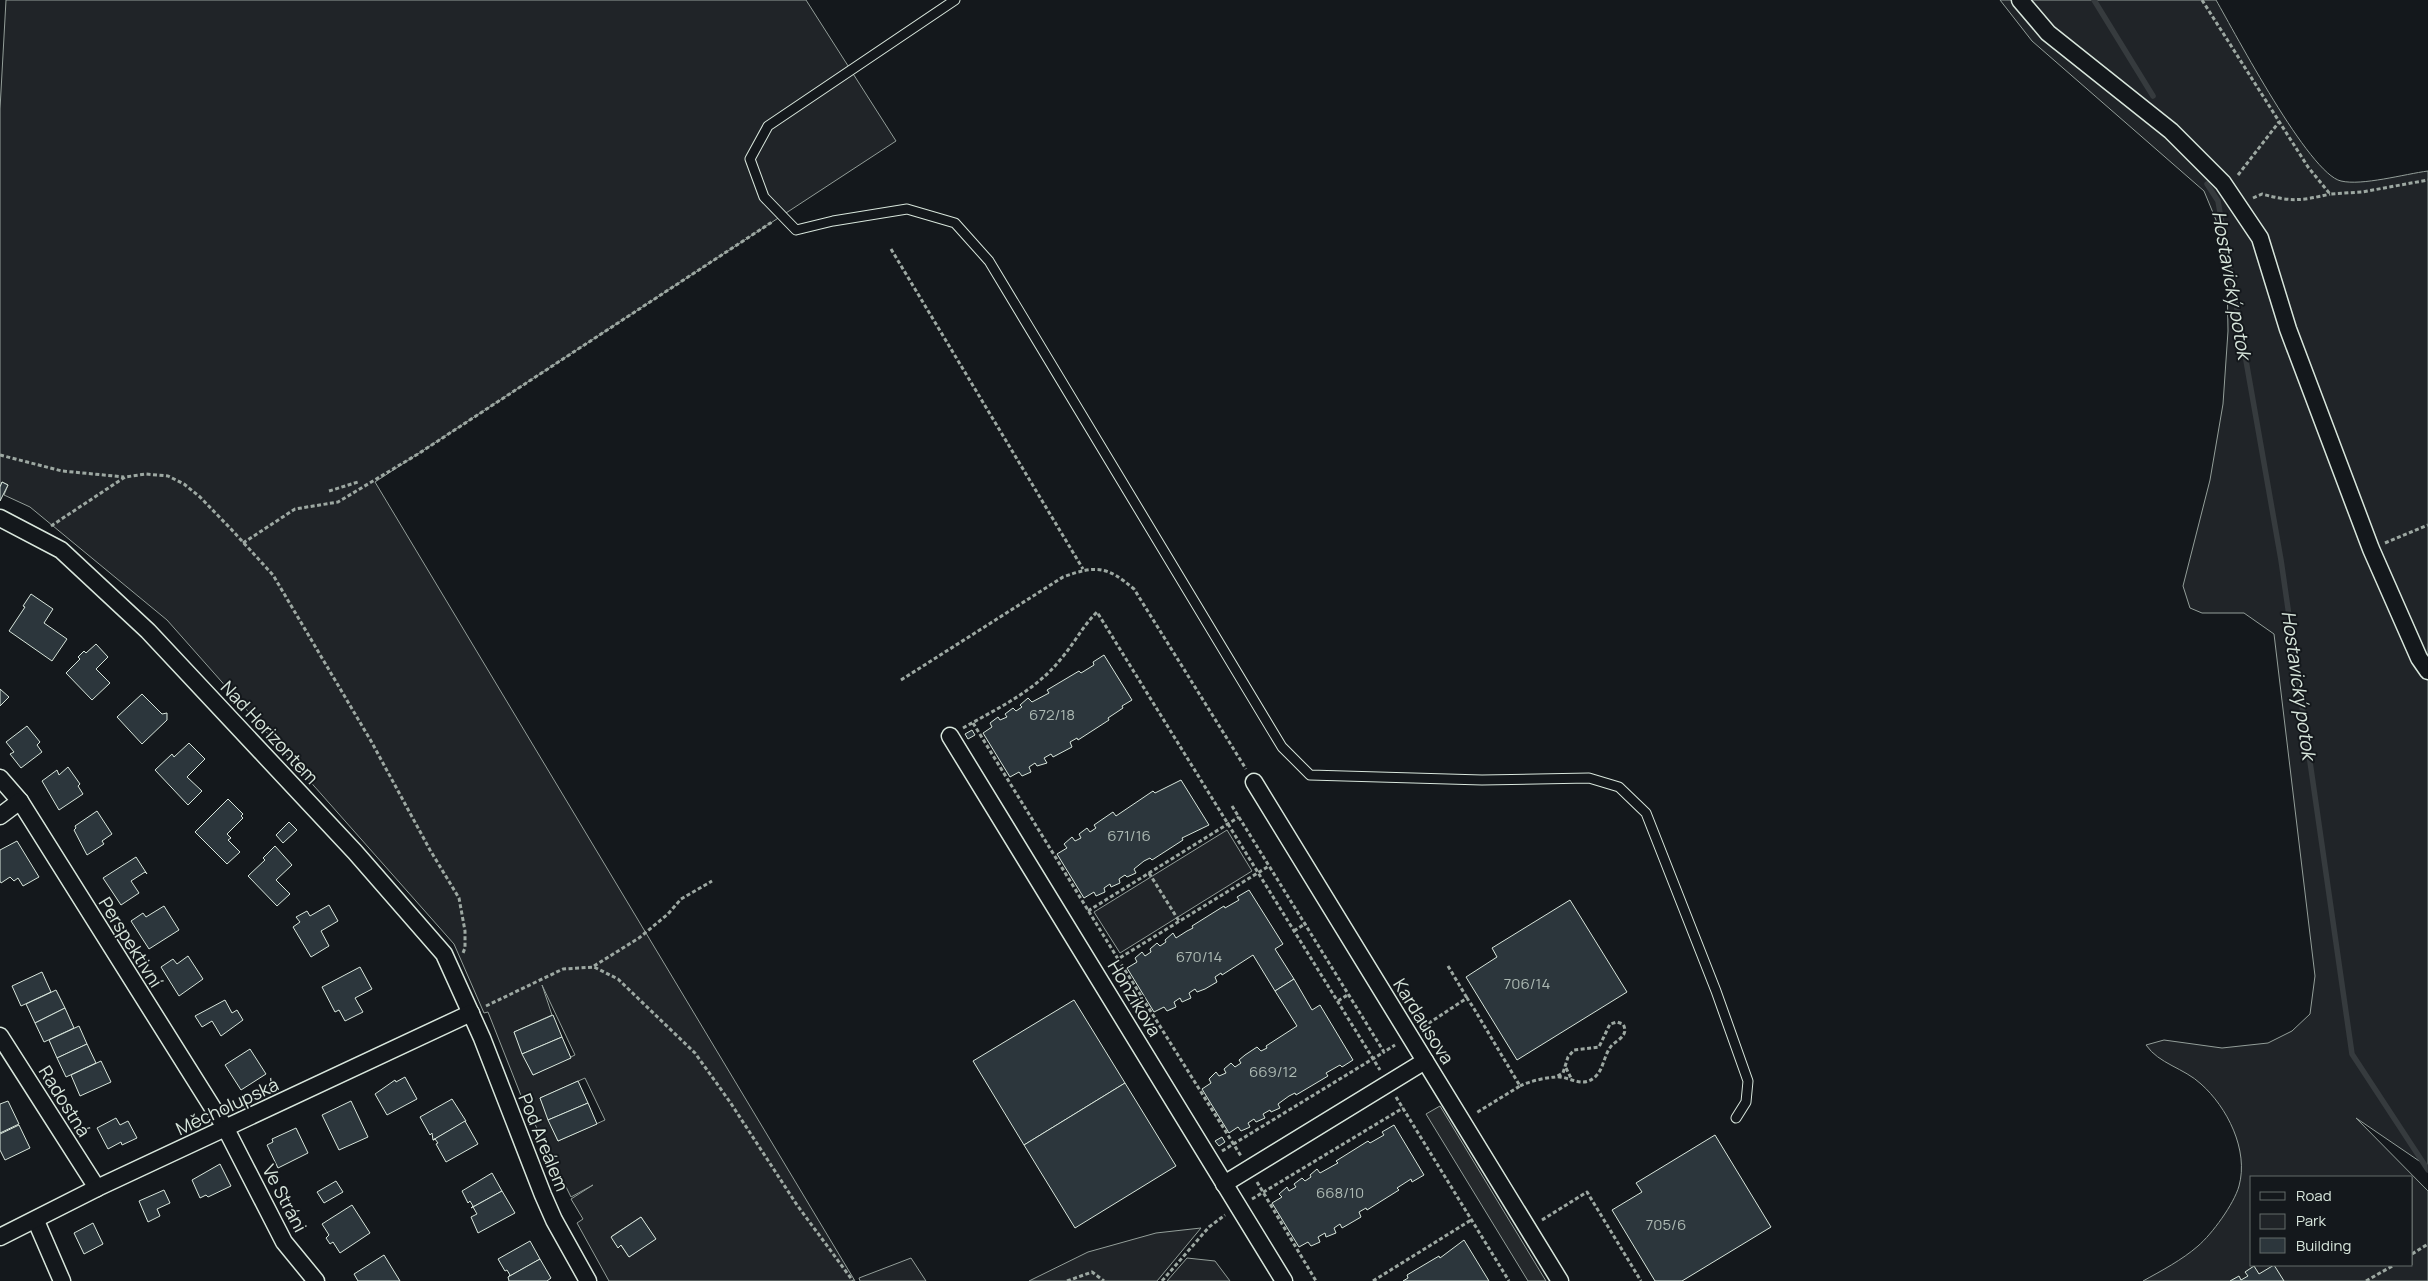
<svg xmlns="http://www.w3.org/2000/svg" width="2428" height="1281" viewBox="0 0 2428 1281" font-family="Manrope,sans-serif">
<style>
.green{fill:#202428;stroke:#939e99;fill-rule:evenodd}
.parking{fill:#24282b;stroke:#939e99}
.lines{fill:none;stroke-linecap:round;stroke-linejoin:round}
.stream{stroke:#363b3e;stroke-width:5.5}
.building{fill:#2c363c;stroke:#d8e6dc}
.lane-casing{stroke:#d8e6dc;stroke-width:11}
.street-casing{stroke:#d8e6dc;stroke-width:19}
.path{stroke:#9da8a2;stroke-width:3;stroke-dasharray:4 2.5;stroke-linecap:butt}
.lane{stroke:#14181c;stroke-width:9}
.street{stroke:#14181c;stroke-width:16}
.labels{text-anchor:middle;dominant-baseline:central;stroke-width:4;stroke-linejoin:round;paint-order:stroke}
.number-label{font-size:15px;fill:#adbab4}
.street-label{font-size:18px;fill:#d8e6dc;stroke:#14181c}
.water-label{font-size:19px;font-style:italic;fill:#d8e6dc;stroke:#14181c}
</style>
<rect width="100%" height="100%" fill="#14181c"/>
<g class="green">
<path d="M 6,0 L 806,0 L 896,141 L 375,482 L 855,1281 L 609,1281 L 577,1223 L 583,1219 L 571,1199 L 593,1185 L 571,1197 L 522,1098 L 488,1012 L 484,1013 L 454,944 L 167,620 L 30,507 L 4,495 L 8,485 L 2,482 L 0,487 L 0,109 ZM 542,985 L 575,1055 L 533,1075 L 514,1032 L 552,1015 ZM 585,1078 L 605,1120 L 558,1141 L 540,1098 ZM 641,1217 L 655,1239 L 629,1257 L 621,1245 L 618,1247 L 612,1236 Z"/>
<path d="M 2000,0 L 2216,0 C 2235,33 2309,174 2341,181 C 2362,186 2405,174 2428,171 L 2428,1167 L 2356,1118 L 2428,1191 L 2428,1281 L 2143,1281 C 2161,1271 2182,1260 2198,1246 C 2212,1234 2234,1204 2239,1186 C 2249,1150 2227,1107 2201,1084 C 2184,1068 2159,1064 2146,1045 L 2164,1040 L 2222,1048 L 2268,1043 L 2292,1031 L 2310,1014 L 2315,976 L 2274,634 L 2244,613 L 2202,613 L 2190,608 L 2183,586 L 2210,480 L 2223,404 L 2228,331 L 2227,273 L 2216,220 L 2204,191 L 2032,41 ZM 2252,1177 L 2412,1177 L 2412,1265 L 2252,1265 Z"/>
<path d="M 1227,830 L 1252,871 L 1120,953 L 1094,912 Z"/>
<path d="M 1201,1228 L 1157,1281 L 1029,1281 L 1088,1252 L 1156,1233 Z"/>
<path d="M 911,1258 L 926,1281 L 860,1281 L 859,1278 Z"/>
<path d="M 1187,1258 L 1215,1261 L 1230,1281 L 1167,1281 Z"/>
</g>
<path class="parking" d="M 1440,1106 L 1546,1281 L 1528,1281 L 1426,1114 Z"/>
<g class="lines">
<g class="stream">
<path d="M 2094,0 L 2153,96"/>
<path d="M 2207,184 L 2218,201 L 2281,560 L 2352,1054 L 2428,1170"/>
</g>
</g>
<g class="building">
<path d="M 2,482 L 8,485 L 0,501 L 0,487 Z"/>
<path d="M 31,594 L 53,609 L 44,623 L 67,639 L 52,661 L 9,631 L 25,607 L 23,606 Z"/>
<path d="M 96,644 L 108,657 L 96,669 L 110,683 L 92,700 L 66,673 L 80,659 L 78,657 L 84,651 L 86,653 Z"/>
<path d="M 1104,655 L 1132,700 L 1122,706 L 1123,708 L 1108,718 L 1109,720 L 1078,740 L 1077,738 L 1070,742 L 1072,747 L 1053,757 L 1051,754 L 1044,758 L 1047,763 L 1037,766 L 1035,763 L 1029,767 L 1031,772 L 1022,776 L 1019,772 L 1010,777 L 983,733 L 992,727 L 990,723 L 998,717 L 1000,720 L 1007,717 L 1005,714 L 1013,708 L 1016,711 L 1022,707 L 1020,705 L 1028,698 L 1032,702 L 1049,693 L 1047,690 L 1079,671 L 1081,673 L 1094,665 L 1093,662 Z"/>
<path d="M 0,689 L 9,697 L 0,706 Z"/>
<path d="M 142,694 L 162,714 L 167,713 L 167,720 L 142,744 L 117,717 Z"/>
<path d="M 27,726 L 40,742 L 37,745 L 42,752 L 21,768 L 10,754 L 14,752 L 6,742 Z"/>
<path d="M 972,730 L 975,735 L 968,739 L 965,734 Z"/>
<path d="M 189,743 L 205,759 L 187,777 L 202,791 L 188,805 L 155,770 L 172,754 L 174,757 Z"/>
<path d="M 68,767 L 80,784 L 78,786 L 83,794 L 59,810 L 42,781 L 57,770 L 59,775 Z"/>
<path d="M 1181,780 L 1209,825 L 1182,838 L 1183,840 L 1152,860 L 1150,858 L 1144,861 L 1134,869 L 1136,873 L 1127,877 L 1125,875 L 1119,879 L 1120,883 L 1111,887 L 1110,884 L 1104,888 L 1105,892 L 1096,896 L 1094,892 L 1084,898 L 1057,854 L 1067,848 L 1064,844 L 1072,837 L 1075,841 L 1081,838 L 1079,834 L 1087,828 L 1090,832 L 1096,828 L 1094,825 L 1113,812 L 1116,816 L 1153,791 L 1155,793 Z"/>
<path d="M 228,799 L 243,814 L 241,816 L 243,818 L 227,834 L 231,838 L 228,840 L 240,852 L 227,864 L 195,832 Z"/>
<path d="M 97,811 L 112,834 L 102,841 L 104,844 L 87,855 L 74,830 L 76,828 L 75,826 Z"/>
<path d="M 289,822 L 297,830 L 283,843 L 276,835 Z"/>
<path d="M 17,841 L 39,877 L 23,886 L 18,878 L 14,881 L 10,877 L 1,883 L 0,881 L 0,850 Z"/>
<path d="M 275,846 L 292,865 L 276,880 L 290,894 L 277,906 L 248,876 L 265,860 L 263,858 Z"/>
<path d="M 136,857 L 147,874 L 145,872 L 131,881 L 139,893 L 121,905 L 103,878 Z"/>
<path d="M 1249,890 L 1283,944 L 1275,949 L 1294,979 L 1275,991 L 1253,955 L 1222,975 L 1221,973 L 1215,977 L 1217,982 L 1205,989 L 1197,992 L 1195,989 L 1189,993 L 1191,998 L 1182,1002 L 1180,998 L 1174,1002 L 1176,1007 L 1167,1011 L 1164,1007 L 1154,1012 L 1127,968 L 1137,962 L 1135,958 L 1142,952 L 1145,956 L 1151,952 L 1150,949 L 1157,943 L 1160,946 L 1166,942 L 1165,940 L 1173,933 L 1176,938 L 1187,931 L 1193,928 L 1192,926 L 1224,906 L 1225,908 L 1239,900 L 1237,897 Z"/>
<path d="M 1570,900 L 1627,992 L 1517,1060 L 1466,977 L 1497,957 L 1492,948 Z"/>
<path d="M 329,905 L 338,921 L 321,931 L 329,946 L 311,957 L 293,927 L 300,922 L 296,917 L 307,911 L 310,916 Z"/>
<path d="M 164,906 L 179,930 L 149,949 L 131,921 L 143,913 L 146,917 Z"/>
<path d="M 188,956 L 203,979 L 179,996 L 161,967 L 173,959 L 177,964 Z"/>
<path d="M 360,967 L 372,989 L 355,998 L 363,1012 L 345,1021 L 339,1010 L 335,1012 L 322,987 Z"/>
<path d="M 42,972 L 51,992 L 21,1006 L 12,986 Z"/>
<path d="M 1294,979 L 1312,1010 L 1320,1005 L 1353,1060 L 1342,1067 L 1340,1065 L 1326,1073 L 1328,1076 L 1296,1095 L 1295,1093 L 1289,1096 L 1278,1104 L 1280,1108 L 1271,1112 L 1270,1110 L 1263,1114 L 1265,1118 L 1256,1122 L 1254,1119 L 1248,1123 L 1250,1127 L 1241,1131 L 1238,1127 L 1229,1133 L 1202,1089 L 1211,1083 L 1209,1079 L 1216,1072 L 1219,1076 L 1226,1073 L 1224,1069 L 1231,1063 L 1235,1067 L 1241,1063 L 1239,1060 L 1245,1055 L 1257,1047 L 1261,1051 L 1267,1048 L 1266,1046 L 1297,1026 L 1275,991 Z"/>
<path d="M 56,990 L 65,1008 L 35,1023 L 26,1004 Z"/>
<path d="M 225,1000 L 232,1013 L 237,1010 L 243,1020 L 221,1036 L 212,1021 L 202,1027 L 195,1016 Z"/>
<path d="M 1074,1000 L 1125,1083 L 1024,1145 L 973,1061 Z"/>
<path d="M 65,1008 L 74,1028 L 44,1042 L 35,1023 Z"/>
<path d="M 553,1015 L 562,1037 L 522,1054 L 514,1032 Z"/>
<path d="M 79,1026 L 87,1044 L 57,1058 L 49,1040 Z"/>
<path d="M 562,1037 L 571,1058 L 533,1075 L 522,1054 Z"/>
<path d="M 87,1044 L 96,1063 L 66,1077 L 57,1058 Z"/>
<path d="M 250,1049 L 266,1074 L 241,1090 L 225,1065 Z"/>
<path d="M 101,1061 L 111,1082 L 80,1096 L 71,1075 Z"/>
<path d="M 405,1077 L 417,1099 L 387,1115 L 375,1094 L 395,1080 L 396,1082 Z"/>
<path d="M 578,1081 L 588,1103 L 548,1120 L 540,1098 Z"/>
<path d="M 1125,1083 L 1176,1166 L 1075,1228 L 1024,1145 Z"/>
<path d="M 452,1099 L 466,1121 L 433,1140 L 432,1133 L 430,1135 L 420,1117 Z"/>
<path d="M 8,1101 L 19,1124 L 0,1133 L 0,1104 Z"/>
<path d="M 351,1101 L 368,1137 L 339,1150 L 322,1115 Z"/>
<path d="M 588,1103 L 597,1124 L 558,1141 L 548,1120 Z"/>
<path d="M 116,1118 L 120,1125 L 128,1121 L 137,1138 L 122,1145 L 121,1142 L 108,1149 L 97,1128 Z"/>
<path d="M 465,1121 L 478,1144 L 446,1162 L 436,1144 L 438,1143 L 435,1139 L 433,1140 Z"/>
<path d="M 19,1125 L 30,1148 L 5,1160 L 0,1150 L 0,1134 Z"/>
<path d="M 1394,1125 L 1424,1175 L 1412,1182 L 1411,1179 L 1397,1188 L 1399,1190 L 1367,1210 L 1366,1208 L 1359,1212 L 1361,1217 L 1349,1224 L 1342,1228 L 1340,1224 L 1334,1228 L 1336,1233 L 1326,1237 L 1325,1233 L 1318,1237 L 1320,1242 L 1311,1246 L 1308,1242 L 1299,1247 L 1272,1203 L 1282,1197 L 1279,1194 L 1287,1187 L 1289,1191 L 1296,1187 L 1294,1184 L 1302,1178 L 1305,1181 L 1311,1177 L 1310,1175 L 1317,1169 L 1320,1173 L 1338,1163 L 1336,1161 L 1368,1141 L 1370,1143 L 1384,1135 L 1382,1132 Z"/>
<path d="M 296,1128 L 308,1153 L 278,1168 L 267,1145 L 273,1142 L 272,1139 Z"/>
<path d="M 1715,1135 L 1771,1227 L 1682,1281 L 1655,1281 L 1612,1210 L 1642,1192 L 1636,1183 Z"/>
<path d="M 1222,1137 L 1225,1142 L 1219,1146 L 1215,1141 Z"/>
<path d="M 220,1164 L 231,1186 L 208,1197 L 206,1195 L 200,1198 L 192,1180 Z"/>
<path d="M 492,1173 L 502,1191 L 471,1208 L 473,1206 L 470,1201 L 468,1203 L 462,1191 Z"/>
<path d="M 336,1181 L 343,1192 L 324,1203 L 317,1192 Z"/>
<path d="M 164,1190 L 170,1203 L 157,1209 L 160,1216 L 148,1222 L 139,1201 Z"/>
<path d="M 502,1191 L 515,1213 L 478,1233 L 471,1217 L 477,1214 L 473,1207 Z"/>
<path d="M 352,1205 L 370,1233 L 340,1253 L 333,1242 L 330,1244 L 326,1238 L 329,1235 L 322,1224 Z"/>
<path d="M 641,1217 L 656,1239 L 629,1257 L 621,1245 L 618,1248 L 611,1237 Z"/>
<path d="M 93,1223 L 103,1244 L 84,1254 L 74,1233 Z"/>
<path d="M 1464,1240 L 1489,1281 L 1403,1281 L 1408,1278 L 1407,1275 L 1439,1256 L 1440,1258 Z"/>
<path d="M 530,1241 L 540,1259 L 508,1277 L 510,1275 L 507,1270 L 505,1271 L 498,1259 Z"/>
<path d="M 384,1255 L 400,1281 L 358,1281 L 354,1274 Z"/>
<path d="M 540,1259 L 551,1278 L 547,1281 L 509,1281 L 508,1277 Z"/>
<path d="M 2274,1265 L 2284,1281 L 2230,1281 L 2239,1276 L 2241,1280 L 2248,1276 L 2245,1272 L 2254,1266 L 2259,1274 Z"/>
</g>
<g class="lines">
<defs>
<path id="lane" d="M 955,0 L 768,126 L 750,159 L 764,197 L 796,230 L 833,221 L 907,209 L 955,223 L 989,261 L 1282,747 L 1310,775 L 1482,780 L 1589,778 L 1619,787 L 1646,813 L 1716,991 L 1748,1081 L 1746,1102 L 1736,1118"/>
<g id="street">
<path d="M 2020,0 L 2048,33 L 2171,131 L 2223,183 L 2260,238 L 2288,329 L 2371,549 L 2419,658 L 2428,671"/>
<path d="M 0,518 L 61,550 L 148,631 L 355,852 L 444,954 L 482,1038 L 543,1195 L 554,1220 L 588,1281"/>
<path d="M 950,736 L 1284,1281"/>
<path d="M 0,778 L 20,801 L 226,1129 L 284,1242 L 316,1281"/>
<path d="M 1254,782 L 1560,1281"/>
<path d="M 0,816 L 20,801"/>
<path d="M 0,1036 L 97,1188"/>
<path d="M 1224,1184 L 1425,1061"/>
<path d="M 36,1221 L 62,1281"/>
<path d="M 0,1237 L 97,1188 L 471,1013"/>
</g>
</defs>
<use href="#lane" class="lane-casing"/>
<use href="#street" class="street-casing"/>
<g class="path">
<path d="M 2202,0 L 2308,167 L 2330,194 L 2362,192 L 2428,180"/>
<path d="M 2238,175 L 2279,122"/>
<path d="M 2253,198 L 2262,194 C 2291,202 2301,201 2330,194"/>
<path d="M 891,249 L 1083,569"/>
<path d="M 0,455 L 62,471 L 124,477"/>
<path d="M 329,491 L 358,482"/>
<path d="M 51,526 L 125,477 L 146,474 L 168,476 L 184,484 L 200,497 L 231,529 L 273,575 L 371,741 L 430,850 L 459,898 L 465,931 L 465,948 L 463,953"/>
<path d="M 243,543 L 295,509 L 338,502 L 418,454 L 772,222"/>
<path d="M 2385,543 L 2428,525"/>
<path d="M 901,680 L 1063,577 C 1096,565 1107,566 1134,589 L 1246,769"/>
<path d="M 973,723 L 1118,959 L 1269,866"/>
<path d="M 963,728 C 998,708 1035,691 1060,660 C 1074,644 1082,627 1097,612 L 1380,1070"/>
<path d="M 1232,806 L 1384,1052 L 1395,1045"/>
<path d="M 1149,873 L 1179,921"/>
<path d="M 1088,911 L 1239,817"/>
<path d="M 1294,931 L 1306,923"/>
<path d="M 1118,959 L 1241,1156"/>
<path d="M 594,966 L 639,938 L 668,914 L 681,899 L 712,881"/>
<path d="M 1448,966 L 1467,998"/>
<path d="M 1338,1001 L 1349,994"/>
<path d="M 486,1006 L 563,969 L 594,967 L 618,979 L 695,1053 L 730,1102 L 797,1205 L 853,1281"/>
<path d="M 1423,1027 L 1467,998 L 1473,1007 L 1520,1086 L 1476,1113"/>
<path d="M 1566,1068 L 1572,1080"/>
<path d="M 1520,1086 C 1530,1081 1544,1078 1555,1077 C 1569,1075 1582,1090 1596,1076 C 1604,1068 1604,1054 1612,1045 C 1619,1039 1629,1035 1623,1024 L 1617,1022 L 1610,1024 L 1599,1047 L 1574,1050 L 1568,1057 L 1563,1073 L 1556,1077"/>
<path d="M 1396,1097 L 1509,1281"/>
<path d="M 1222,1151 L 1384,1052"/>
<path d="M 1257,1182 L 1316,1281"/>
<path d="M 1252,1199 L 1403,1108"/>
<path d="M 1542,1220 L 1587,1192 L 1641,1281"/>
<path d="M 2412,1254 L 2428,1244"/>
<path d="M 1067,1281 L 1092,1272 L 1104,1281"/>
<path d="M 1162,1281 L 1209,1227 L 1225,1215"/>
<path d="M 1373,1281 L 1471,1220"/>
<path d="M 2366,1281 L 2394,1265"/>
</g>
<use href="#lane" class="lane"/>
<use href="#street" class="street"/>
</g>
<g class="labels">
<g class="number-label">
<text x="1052" y="714">672/18</text>
<text x="1129" y="835">671/16</text>
<text x="1199" y="956">670/14</text>
<text x="1527" y="983">706/14</text>
<text x="1273" y="1071">669/12</text>
<text x="1340" y="1192">668/10</text>
<text x="1666" y="1224">705/6</text>
</g>
<g class="street-label">
<text transform="translate(270 732) rotate(47)">Nad Horizontem</text>
<text transform="translate(131 942) rotate(58)">Perspektivní</text>
<text transform="translate(1135 998) rotate(59)">Honzíkova</text>
<text transform="translate(1424 1021) rotate(58)">Kardausova</text>
<text transform="translate(65 1101) rotate(58)">Radostná</text>
<text transform="translate(227 1106) rotate(-25)">Měcholupská</text>
<text transform="translate(544 1142) rotate(68)">Pod Areálem</text>
<text transform="translate(285 1198) rotate(62)">Ve Stráni</text>
</g>
<g class="water-label">
<text transform="translate(2232 285) rotate(80)">Hostavický potok</text>
<text transform="translate(2299 685) rotate(82)">Hostavický potok</text>
</g>
</g>
<rect x="2250" y="1176" width="162" height="90" fill="#14181c" stroke="#626a69"/>
<rect x="2260" y="1192" width="25" height="8" fill="#14181c" stroke="#626a69"/>
<text x="2296" y="1201" font-size="15" fill="#d8e6dc">Road</text>
<rect x="2260" y="1214" width="25" height="15" fill="#202428" stroke="#626a69"/>
<text x="2296" y="1226" font-size="15" fill="#d8e6dc">Park</text>
<rect x="2260" y="1238" width="25" height="15" fill="#2c363c" stroke="#626a69"/>
<text x="2296" y="1251" font-size="15" fill="#d8e6dc">Building</text>
</svg>
